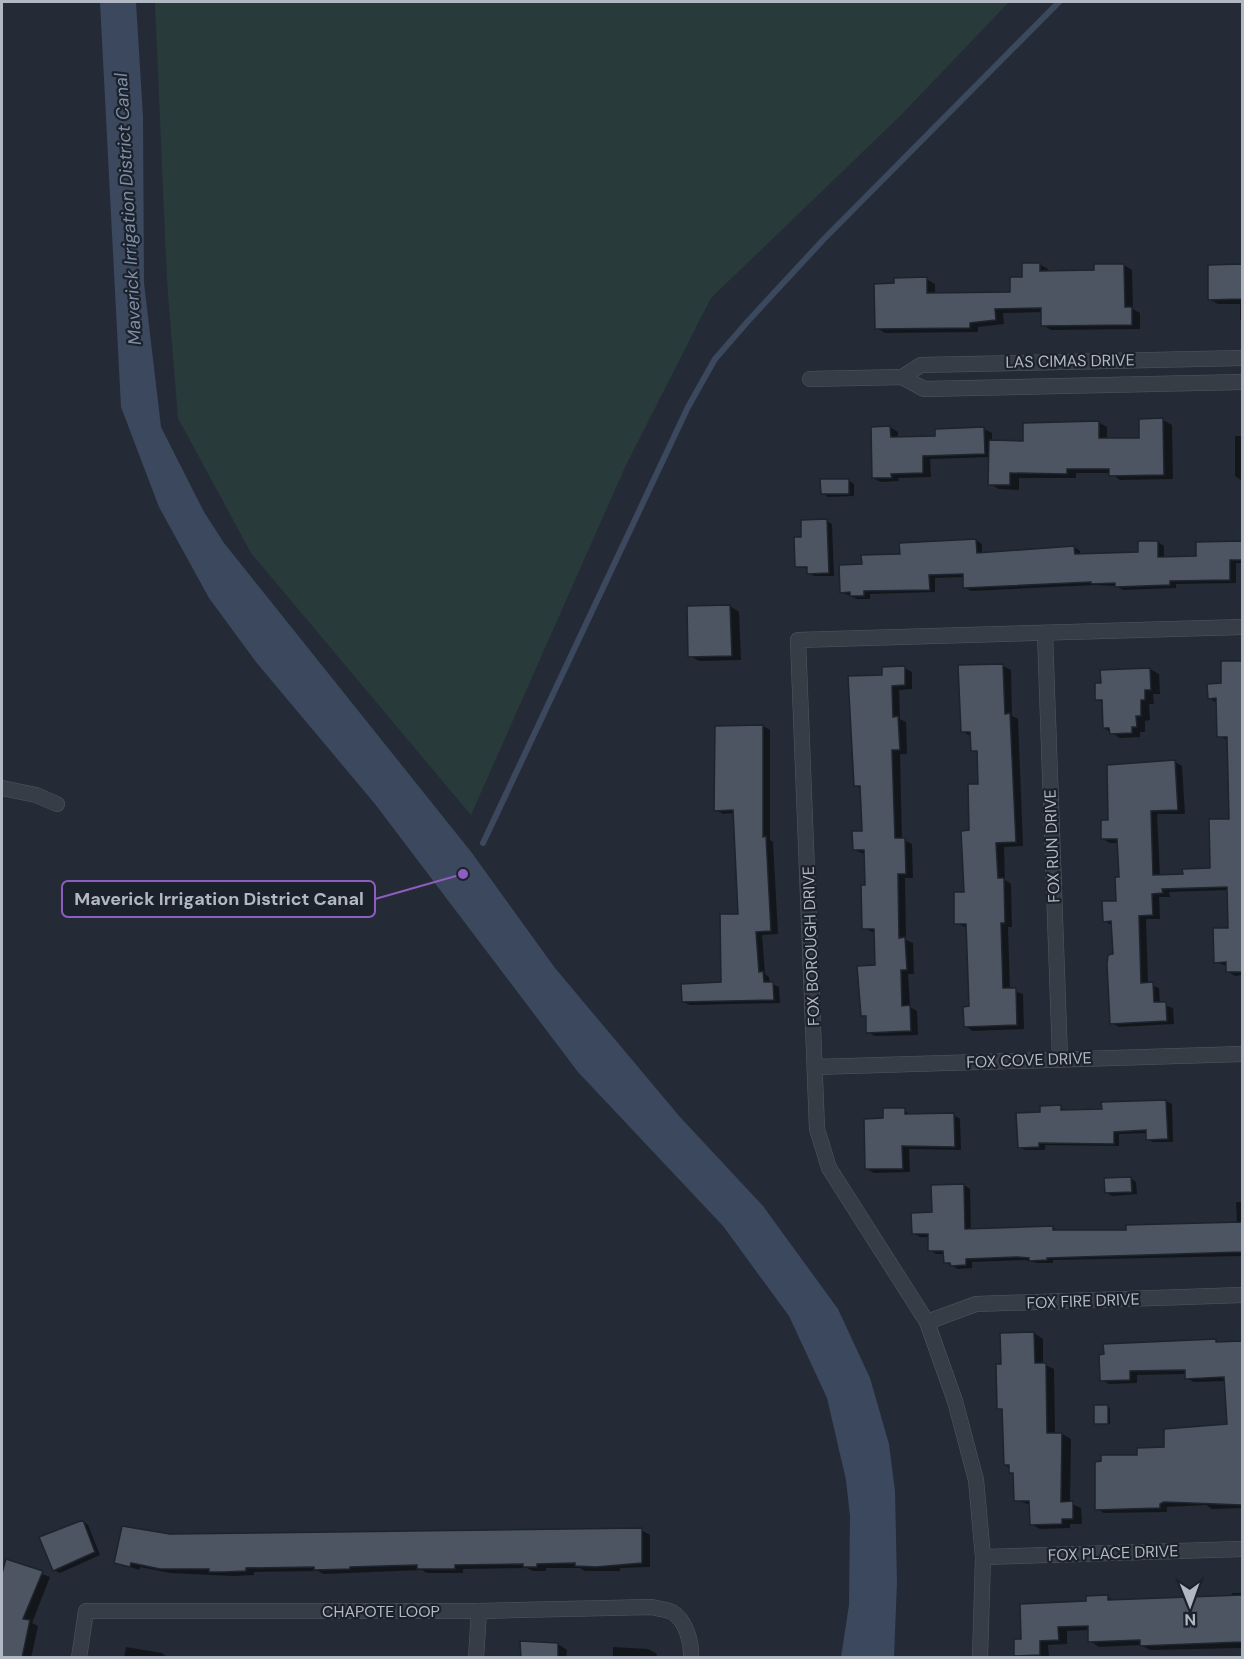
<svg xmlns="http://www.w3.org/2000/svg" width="1244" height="1659" viewBox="0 0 1244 1659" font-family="'DM Sans',sans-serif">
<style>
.green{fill:#293a3b}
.water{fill:#3b485d}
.shadow{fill:#0007}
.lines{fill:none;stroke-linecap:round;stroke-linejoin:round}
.stream{stroke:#3b485d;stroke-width:6}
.building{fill:#4c5561;stroke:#1e242d;stroke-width:1.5}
.street-casing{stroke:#525861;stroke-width:16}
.street{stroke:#373d46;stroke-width:15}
.labels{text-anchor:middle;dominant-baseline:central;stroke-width:4.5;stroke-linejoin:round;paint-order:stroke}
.street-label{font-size:16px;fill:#b2b8c3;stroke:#1c222b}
.water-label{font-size:18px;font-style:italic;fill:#7d8ea7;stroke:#1c222b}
.leader{fill:none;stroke:#8e5dc0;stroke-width:2}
.callout-dot{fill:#8e5dc0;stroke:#1c222b;stroke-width:2}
.callout{fill:#1c222b;stroke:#8e5dc0;stroke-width:2}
.callout-label{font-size:18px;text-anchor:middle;font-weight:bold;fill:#b2b8c3}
</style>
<rect width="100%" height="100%" fill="#242b36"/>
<path class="green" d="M 155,2 L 1009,2 L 901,115 L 711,298 L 626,465 L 471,815 L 251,553 L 178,418 L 167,280 Z"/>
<path class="water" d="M 100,2 L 136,2 L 143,117 L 144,283 L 161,427 L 204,512 L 224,543 L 472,853 L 555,968 L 680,1117 L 763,1206 L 838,1309 L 870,1378 L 889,1444 L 895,1491 L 897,1582 L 894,1657 L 841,1657 L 849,1605 L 850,1516 L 846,1480 L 827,1398 L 789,1316 L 723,1226 L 578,1072 L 375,804 L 256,662 L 209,598 L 159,507 L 121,407 Z"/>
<g class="shadow">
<path d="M 1039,264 L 1048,269 L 1048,272 L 1096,271 L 1124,265 L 1132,270 L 1133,309 L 1140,313 L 1140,329 L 1051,330 L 1043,325 L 1043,312 L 1003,313 L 1004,324 L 978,327 L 978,332 L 885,333 L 877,328 L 895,284 L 926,279 L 935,284 L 935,294 L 1011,293 Z"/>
<path d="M 1242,265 L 1242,322 L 1240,320 L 1240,304 L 1218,304 L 1209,299 L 1209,266 Z"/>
<path d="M 1163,420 L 1172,425 L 1173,479 L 1120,480 L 1111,473 L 1076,473 L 1076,478 L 1019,478 L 1019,490 L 999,489 L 990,484 L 991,457 L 930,459 L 931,477 L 898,478 L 899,481 L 881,482 L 873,478 L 890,427 L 898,432 L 898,438 L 936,437 L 984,429 L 992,433 L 992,442 L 1024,442 L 1098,422 L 1107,427 L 1107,440 L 1141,439 Z"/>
<path d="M 1235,436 L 1242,436 L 1242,481 L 1235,476 Z"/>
<path d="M 848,480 L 854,484 L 854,496 L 828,497 L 822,493 Z"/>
<path d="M 827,521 L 832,524 L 834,576 L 814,576 L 809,573 L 809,569 L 797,566 L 803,538 Z"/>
<path d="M 1241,528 L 1242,563 L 1236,563 L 1236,583 L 1176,584 L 1176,588 L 1123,590 L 1116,586 L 1095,585 L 971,591 L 964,587 L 964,577 L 935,578 L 935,592 L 870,594 L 870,599 L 857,599 L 842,592 L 863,566 L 976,540 L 982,544 L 982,554 L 1074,547 L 1080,551 L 1080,556 L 1140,553 L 1158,542 L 1164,546 L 1164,558 L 1198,557 L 1241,542 Z"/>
<path d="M 730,606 L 739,612 L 741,660 L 699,661 L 690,656 Z"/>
<path d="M 1242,662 L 1242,975 L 1235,976 L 1227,971 L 1227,966 L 1216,962 L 1230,929 L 1229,890 L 1169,892 L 1170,897 L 1159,897 L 1160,919 L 1146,919 L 1148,984 L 1159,988 L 1160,1004 L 1173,1008 L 1174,1024 L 1119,1027 L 1112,1023 L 1113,926 L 1105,921 L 1118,902 L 1119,843 L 1110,843 L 1103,839 L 1110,821 L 1175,762 L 1182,766 L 1185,814 L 1157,814 L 1160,876 L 1184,875 L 1211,869 L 1230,820 L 1228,740 L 1219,736 L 1217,703 L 1209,698 L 1223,684 L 1222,663 Z"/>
<path d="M 1003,666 L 1011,670 L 1012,716 L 1018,719 L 1023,846 L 1004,847 L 1005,880 L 1011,884 L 1012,927 L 1008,927 L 1010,990 L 1023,994 L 1024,1029 L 973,1031 L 965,1026 L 971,1008 L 968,928 L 956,923 L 966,893 L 971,832 L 980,785 L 978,753 L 973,750 L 970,736 L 962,731 Z"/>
<path d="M 904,668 L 912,672 L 912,689 L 899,690 L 900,719 L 906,722 L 907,754 L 900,754 L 902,839 L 912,844 L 913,878 L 905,878 L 906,940 L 913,943 L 914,974 L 908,974 L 910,1007 L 917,1011 L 918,1035 L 875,1036 L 868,1032 L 867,1017 L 863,1015 L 877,966 L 875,933 L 863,928 L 865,854 L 854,850 L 863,832 L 861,789 L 856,785 L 884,676 Z"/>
<path d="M 1150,669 L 1159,674 L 1160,694 L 1153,694 L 1154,704 L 1149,704 L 1150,720 L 1145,721 L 1145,732 L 1140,732 L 1140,737 L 1120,738 L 1104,728 L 1103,703 L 1097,699 L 1103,684 Z"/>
<path d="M 763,726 L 770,730 L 770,840 L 773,842 L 778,934 L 762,935 L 765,974 L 769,977 L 770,983 L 779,987 L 780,1003 L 690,1005 L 683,1002 L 722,983 L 739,915 L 734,813 L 723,814 L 716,810 L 717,727 Z"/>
<path d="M 1166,1101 L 1172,1104 L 1173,1142 L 1153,1142 L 1148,1139 L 1148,1133 L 1119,1134 L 1119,1146 L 1045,1145 L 1045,1150 L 1025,1150 L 1020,1147 L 1042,1113 L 1060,1106 L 1066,1112 L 1103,1110 Z"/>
<path d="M 904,1110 L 912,1116 L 953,1115 L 960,1119 L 961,1150 L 909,1149 L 910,1172 L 874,1173 L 867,1169 L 885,1120 Z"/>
<path d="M 1131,1178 L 1136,1182 L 1137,1194 L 1112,1196 L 1107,1193 Z"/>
<path d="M 964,1185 L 970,1189 L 971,1231 L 1052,1227 L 1059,1231 L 1128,1232 L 1237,1223 L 1236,1202 L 1242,1202 L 1242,1256 L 1053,1260 L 1053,1263 L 1037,1263 L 1025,1260 L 972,1262 L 972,1268 L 958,1269 L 945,1262 L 945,1254 L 936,1254 L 930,1250 L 929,1237 L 920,1237 L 913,1233 L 934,1214 L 933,1186 Z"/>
<path d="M 1034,1333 L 1043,1339 L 1043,1364 L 1054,1369 L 1055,1434 L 1062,1434 L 1071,1439 L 1070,1503 L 1081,1508 L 1082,1524 L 1070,1524 L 1070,1528 L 1040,1529 L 1031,1524 L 1031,1505 L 1016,1500 L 1015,1475 L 1005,1464 L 1004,1411 L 999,1408 L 1003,1365 Z"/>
<path d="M 1215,1340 L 1221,1343 L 1242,1342 L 1242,1508 L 1212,1509 L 1206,1505 L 1167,1507 L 1167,1512 L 1104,1513 L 1097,1509 L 1166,1449 L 1228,1427 L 1226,1381 L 1194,1382 L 1187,1378 L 1186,1374 L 1137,1375 L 1137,1383 L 1109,1384 L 1102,1380 Z"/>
<path d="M 1108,1407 L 1110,1408 L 1110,1424 L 1095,1423 Z"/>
<path d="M 83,1521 L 88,1525 L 100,1555 L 60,1573 L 54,1570 Z"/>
<path d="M 641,1530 L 650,1535 L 650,1567 L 620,1568 L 620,1571 L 585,1571 L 580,1568 L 546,1568 L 546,1571 L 533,1571 L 527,1568 L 463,1569 L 463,1573 L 427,1573 L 422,1570 L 324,1574 L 318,1571 L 254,1572 L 254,1575 L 234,1576 L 170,1573 L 140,1567 L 139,1570 L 116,1562 L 170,1536 Z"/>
<path d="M 7,1561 L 50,1577 L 32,1623 L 38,1626 L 31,1658 L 2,1658 L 2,1578 Z"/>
<path d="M 1232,1593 L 1242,1593 L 1242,1648 L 1150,1650 L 1141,1645 L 1099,1647 L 1090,1641 L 1089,1630 L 1067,1631 L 1067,1644 L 1048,1645 L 1049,1658 L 1021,1658 L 1016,1655 L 1023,1640 L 1087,1603 L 1107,1597 L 1116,1601 L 1232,1597 Z"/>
<path d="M 558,1644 L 567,1650 L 566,1658 L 521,1658 Z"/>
<path d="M 126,1647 L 162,1653 L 168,1658 L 124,1658 Z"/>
<path d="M 613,1647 L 648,1649 L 657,1654 L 656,1658 L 613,1658 Z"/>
<path d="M 359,1656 L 362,1658 L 325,1658 Z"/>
</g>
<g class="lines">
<path class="stream" d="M 483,843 L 688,407 L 715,359 L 749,320 L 823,240 L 1059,2"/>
</g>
<g class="building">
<path d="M 1022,263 L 1040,263 L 1040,271 L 1094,270 L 1094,264 L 1124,264 L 1125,307 L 1132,307 L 1132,325 L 1041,326 L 1041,308 L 995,309 L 996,320 L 970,323 L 970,328 L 875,329 L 874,284 L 894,283 L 894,278 L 927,277 L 927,293 L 1010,292 L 1010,277 L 1022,277 Z"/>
<path d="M 1242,264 L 1242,299 L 1208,300 L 1208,265 Z"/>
<path d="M 1163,418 L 1164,475 L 1109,476 L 1109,469 L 1067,469 L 1067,474 L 1010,473 L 1010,485 L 988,485 L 989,440 L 1023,441 L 1023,423 L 1099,421 L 1099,438 L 1139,438 L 1139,419 Z"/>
<path d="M 890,426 L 891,437 L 935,436 L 935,429 L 984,427 L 985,454 L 923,456 L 923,473 L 891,474 L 892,478 L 872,478 L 871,427 Z"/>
<path d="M 820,479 L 849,479 L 849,494 L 821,494 Z"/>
<path d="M 827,519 L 829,573 L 807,574 L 807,567 L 795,567 L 794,537 L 801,537 L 801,520 Z"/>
<path d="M 976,539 L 977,553 L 1074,546 L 1075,554 L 1138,552 L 1138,541 L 1158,541 L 1158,557 L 1196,556 L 1196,542 L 1242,541 L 1242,560 L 1230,560 L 1230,580 L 1170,581 L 1170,585 L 1115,587 L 1115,583 L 1091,584 L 1091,582 L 963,588 L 963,574 L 929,575 L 930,590 L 864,591 L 864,596 L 850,596 L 850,592 L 840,593 L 839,565 L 862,564 L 861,555 L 900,554 L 899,543 Z"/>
<path d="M 730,605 L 732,656 L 688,657 L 687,606 Z"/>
<path d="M 1221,661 L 1242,661 L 1242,972 L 1226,972 L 1226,962 L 1214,963 L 1213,928 L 1228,928 L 1227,887 L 1162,889 L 1163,893 L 1152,894 L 1153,915 L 1139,916 L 1141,983 L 1153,982 L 1154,1002 L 1166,1002 L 1167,1021 L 1110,1024 L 1107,964 L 1108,955 L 1113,954 L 1111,921 L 1103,922 L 1102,901 L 1116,901 L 1115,877 L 1119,877 L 1117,839 L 1101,839 L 1101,820 L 1108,820 L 1107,765 L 1175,760 L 1178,810 L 1151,811 L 1153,875 L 1183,874 L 1182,869 L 1210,868 L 1209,819 L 1229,819 L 1227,737 L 1217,737 L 1216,698 L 1208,699 L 1207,684 L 1221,683 Z"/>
<path d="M 1003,664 L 1005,714 L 1010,713 L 1016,842 L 996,843 L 998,878 L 1004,878 L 1005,923 L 1001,923 L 1003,988 L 1016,988 L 1017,1025 L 964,1027 L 963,1007 L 969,1006 L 966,924 L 954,924 L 954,892 L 964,892 L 961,831 L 969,830 L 968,784 L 978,784 L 977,751 L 971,751 L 970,732 L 961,732 L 958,665 Z"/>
<path d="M 905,666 L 905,685 L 892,686 L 893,717 L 898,716 L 900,750 L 892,750 L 895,838 L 905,838 L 906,874 L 898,874 L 899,938 L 905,937 L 907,970 L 901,970 L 902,1006 L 910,1005 L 911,1031 L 866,1033 L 866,1016 L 861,1016 L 857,966 L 875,965 L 874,929 L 862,929 L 861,885 L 865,885 L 864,850 L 853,850 L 852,831 L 862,831 L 860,786 L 854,786 L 848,676 L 882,675 L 882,667 Z"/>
<path d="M 1150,668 L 1151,690 L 1145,690 L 1145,700 L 1141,700 L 1141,716 L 1136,716 L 1137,727 L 1132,727 L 1132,733 L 1110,734 L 1109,728 L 1103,728 L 1102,700 L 1095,700 L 1095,683 L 1101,683 L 1100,670 Z"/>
<path d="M 763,725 L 763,837 L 766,836 L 771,931 L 756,932 L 759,972 L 763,971 L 764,982 L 773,982 L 774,1000 L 682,1002 L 681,984 L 721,982 L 720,914 L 738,914 L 733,810 L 714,811 L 715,726 Z"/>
<path d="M 1166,1100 L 1168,1139 L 1146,1140 L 1146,1130 L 1114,1132 L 1114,1144 L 1039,1143 L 1039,1147 L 1018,1148 L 1016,1113 L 1040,1112 L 1040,1106 L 1061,1105 L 1061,1110 L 1102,1109 L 1101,1102 Z"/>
<path d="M 883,1108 L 905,1108 L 905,1114 L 954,1113 L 955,1147 L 902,1146 L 903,1169 L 865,1169 L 864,1119 L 883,1118 Z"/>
<path d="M 1131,1177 L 1132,1192 L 1105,1193 L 1104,1178 Z"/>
<path d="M 964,1184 L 965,1229 L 1053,1226 L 1053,1230 L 1126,1230 L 1126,1225 L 1242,1222 L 1242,1252 L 1047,1258 L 1047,1260 L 1029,1261 L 1029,1258 L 1017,1257 L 966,1259 L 966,1265 L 951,1266 L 950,1263 L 944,1263 L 943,1251 L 928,1251 L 928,1234 L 912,1234 L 911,1213 L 932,1212 L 931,1185 Z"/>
<path d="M 1034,1332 L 1035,1363 L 1046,1363 L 1047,1433 L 1062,1433 L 1061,1502 L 1073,1501 L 1073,1519 L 1062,1519 L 1062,1524 L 1030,1525 L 1029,1501 L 1014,1501 L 1013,1473 L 1009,1473 L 1009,1465 L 1004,1465 L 1002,1409 L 997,1409 L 996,1364 L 1001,1364 L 1000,1333 Z"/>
<path d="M 1216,1339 L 1216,1342 L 1242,1341 L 1242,1505 L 1164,1502 L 1160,1504 L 1160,1508 L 1095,1510 L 1095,1462 L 1101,1461 L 1101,1455 L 1137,1455 L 1137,1448 L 1164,1447 L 1164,1429 L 1227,1424 L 1224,1377 L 1185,1379 L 1185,1370 L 1130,1371 L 1130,1380 L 1100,1381 L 1099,1355 L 1104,1354 L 1103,1344 Z"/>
<rect x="1094" y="1405" width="14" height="19"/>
<path d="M 83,1520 L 95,1552 L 53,1571 L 39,1537 Z"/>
<path d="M 122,1526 L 170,1534 L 642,1528 L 642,1563 L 596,1567 L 575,1566 L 575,1563 L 537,1564 L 537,1567 L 523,1567 L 523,1564 L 455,1565 L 455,1569 L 417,1569 L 417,1565 L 350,1567 L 350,1569 L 314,1570 L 314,1567 L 246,1568 L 246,1571 L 224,1572 L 209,1572 L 209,1569 L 160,1569 L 131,1563 L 130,1567 L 114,1563 Z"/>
<path d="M 6,1559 L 43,1571 L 23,1619 L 30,1620 L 22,1658 L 2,1658 L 2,1573 Z"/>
<path d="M 1108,1595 L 1108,1600 L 1242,1595 L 1242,1642 L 1140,1646 L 1140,1640 L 1088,1642 L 1088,1626 L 1058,1627 L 1059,1640 L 1040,1641 L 1040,1655 L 1014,1656 L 1014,1639 L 1021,1639 L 1020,1604 L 1086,1601 L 1086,1596 Z"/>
<path d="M 520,1641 L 558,1643 L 558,1658 L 521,1658 Z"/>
</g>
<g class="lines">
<defs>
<g id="street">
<path d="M 902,377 L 921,365 L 1242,358"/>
<path d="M 810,379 L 902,377 L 924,389 L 1242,382"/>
<path d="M 1045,634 L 1060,1058"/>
<path d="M 2,788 L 36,795 L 57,804"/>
<path d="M 816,1067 L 1242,1054"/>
<path d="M 927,1322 L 976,1304 L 1242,1295"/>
<path d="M 983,1557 L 1242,1549"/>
<path d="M 79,1658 L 86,1611 L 479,1611 L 652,1607 C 658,1609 667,1609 672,1612 C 686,1620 692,1643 691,1658"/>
<path d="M 476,1658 L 479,1611"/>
<path d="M 980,1658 L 983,1557 L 976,1480 L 955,1401 L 927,1322 L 829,1168 L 817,1129 L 798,640 L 1242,627"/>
</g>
</defs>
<use href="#street" class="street-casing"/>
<use href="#street" class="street"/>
</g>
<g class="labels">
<g class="street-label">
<text transform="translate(1070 361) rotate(-1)">LAS CIMAS DRIVE</text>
<text transform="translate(1052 846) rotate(-92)">FOX RUN DRIVE</text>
<text transform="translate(811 946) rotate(-92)">FOX BOROUGH DRIVE</text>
<text transform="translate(1029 1060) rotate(-2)">FOX COVE DRIVE</text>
<text transform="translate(1083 1301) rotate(-2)">FOX FIRE DRIVE</text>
<text transform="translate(1113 1553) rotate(-2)">FOX PLACE DRIVE</text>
<text x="381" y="1611">CHAPOTE LOOP</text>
</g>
<g class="water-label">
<text transform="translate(128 209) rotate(-93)">Maverick Irrigation District Canal</text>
</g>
</g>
<path class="leader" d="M463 874L375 899"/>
<circle class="callout-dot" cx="463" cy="874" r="6"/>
<rect class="callout" x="62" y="881" width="313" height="36" rx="6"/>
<g class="callout-label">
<text x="219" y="905">Maverick Irrigation District Canal</text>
</g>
<rect width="1244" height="1659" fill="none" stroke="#b2b8c3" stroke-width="6"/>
<g transform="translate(1190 1605) rotate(179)" stroke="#1c222b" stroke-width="4.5" paint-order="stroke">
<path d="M0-4.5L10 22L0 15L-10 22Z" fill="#b2b8c3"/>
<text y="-9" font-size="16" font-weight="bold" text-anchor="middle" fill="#b2b8c3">N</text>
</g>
</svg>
